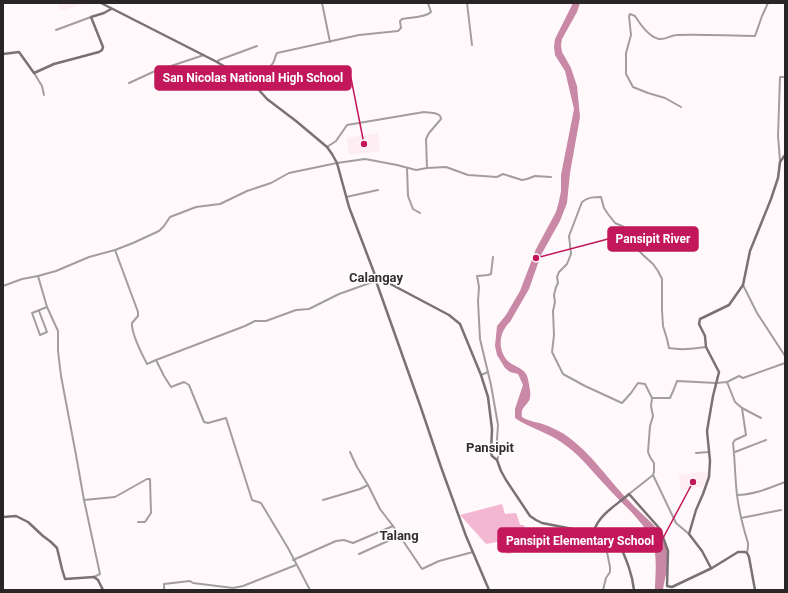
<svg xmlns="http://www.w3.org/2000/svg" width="788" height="593" viewBox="0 0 788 593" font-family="Roboto,sans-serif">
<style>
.built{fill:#ffedf4}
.green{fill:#f4b7d1}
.water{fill:#c988a5}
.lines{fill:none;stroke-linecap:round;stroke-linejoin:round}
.street{stroke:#a29ea0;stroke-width:2}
.secondary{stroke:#787274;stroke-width:2.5}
.labels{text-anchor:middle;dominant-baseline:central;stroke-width:3;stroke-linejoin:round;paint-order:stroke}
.quarter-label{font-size:13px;font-weight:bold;fill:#342d30;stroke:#fff}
.leader{fill:none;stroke:#c2185b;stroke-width:1.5}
.callout-dot{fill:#c2185b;stroke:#fff;stroke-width:1.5}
.callout{fill:#c2185b;stroke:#c2185b;stroke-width:1.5}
.callout-label{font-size:12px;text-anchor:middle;font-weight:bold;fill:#fff}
</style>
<rect width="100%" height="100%" fill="#fff9fb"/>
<g class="built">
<path d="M 58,3 L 87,3 L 60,11 Z"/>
<path d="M 378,133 L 380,151 L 349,155 L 347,138 Z"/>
<path d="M 709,471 L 705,486 L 681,491 L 679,475 Z"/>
</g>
<path class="green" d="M 502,504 L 505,514 L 516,513 L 520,524 L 521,525 L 524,525 L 528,547 L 522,551 L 507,554 L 502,541 L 486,544 L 460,515 Z"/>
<path class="water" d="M 573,3 L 580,3 L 577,12 L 562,39 L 561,45 L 562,52 L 571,68 L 577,86 L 580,117 L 570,173 L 567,203 L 560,221 L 541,255 L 529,289 L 510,322 C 500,331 497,347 506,359 C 512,367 526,367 528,379 C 529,385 531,392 530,398 C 528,406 520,406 522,417 C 530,422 539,422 548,426 C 553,428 559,431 564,434 C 591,452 609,481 632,504 C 643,516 661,528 666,545 C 671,560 665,575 663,590 L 655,590 C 655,575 658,556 652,541 C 643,520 622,504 607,487 C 592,471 579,454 561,442 C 547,432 529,428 515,418 L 515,409 L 523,385 L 518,374 L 510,372 L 505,368 L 497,355 L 495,346 L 497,326 L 506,315 L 520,291 L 536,249 L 556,212 L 559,201 L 561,191 L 561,175 L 574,109 L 565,71 L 555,55 L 554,47 L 555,39 Z"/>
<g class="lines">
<g class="street">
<path d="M 322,3 L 330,42"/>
<path d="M 467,3 L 472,45"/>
<path d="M 56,30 L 91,17"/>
<path d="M 217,62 L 219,60 L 257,46"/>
<path d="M 34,73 L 42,86 L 44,95"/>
<path d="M 242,77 L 269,67 C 276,63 273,60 277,53 L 359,35 L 398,31 L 401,28 L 400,21 L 402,19 C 410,17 425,18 431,12 L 428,3"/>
<path d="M 129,83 L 153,72 L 204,55"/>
<path d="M 681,107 L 665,98 L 648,93 L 633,87 L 626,74 L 626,53 L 631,35 L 629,16 L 630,14 L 635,16 C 640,24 649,37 659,39 C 665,40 671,35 677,35 C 703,34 729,36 755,36 L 762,16 L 768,3"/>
<path d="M 327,147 L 336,141 L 347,125 L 424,112 C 430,113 441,112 441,119 L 429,133 L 426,139 L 427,168"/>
<path d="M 780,161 L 778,136 L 780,77 L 785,77"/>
<path d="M 407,168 L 408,196 L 413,209 L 420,213"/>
<path d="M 346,197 L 378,190"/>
<path d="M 115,250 L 138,312 L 138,316 L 132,323 C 131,334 142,354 147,364 L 156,360 L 164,376 L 171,387 L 184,382 L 189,385 L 204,422 L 208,423 L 226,418 L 252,500 L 261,503 L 288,548 L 310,590"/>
<path d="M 493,257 L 491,274 L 488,275 L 477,276 L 479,287 L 478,301 L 480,339 L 491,385 L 498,425 L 497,440 L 500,452 L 497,460"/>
<path d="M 38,276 L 47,307 L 58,331 L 58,351 L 61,376 L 76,455 L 84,500 L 115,497 L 147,479 L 150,479 L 151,513 L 145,522 L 138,522"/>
<path d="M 743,285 L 757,313 L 785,356"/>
<path d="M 3,286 L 22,279 L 38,276 L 56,271 L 89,257 L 115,250 L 133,243 L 159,231 L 164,226 L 170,217 L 196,207 L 220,204 L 247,191 L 271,183 L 289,173 L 337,163 L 365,159 L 397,165 L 416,170 L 427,168 L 446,167 L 468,175 L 497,177 L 503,174 L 522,180 L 527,179 L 535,176 L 551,177"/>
<path d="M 39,311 L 47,332 L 40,335 L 32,313 L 47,307"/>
<path d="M 156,360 L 245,326 L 255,321 L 266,321 L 296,310 L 309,309 L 339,294 L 381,279"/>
<path d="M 481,375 L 488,372"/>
<path d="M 727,382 L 739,376 L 743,378 L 785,363"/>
<path d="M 652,398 L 645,384 L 638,383 L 631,393 L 622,403 L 585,386 L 563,374 L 552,352 L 554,335 L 553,311 L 555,302 L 554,295 L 556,287 L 558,283 L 557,277 L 559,272 L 567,264 L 571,254 L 569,236 L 582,202 C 588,197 594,197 601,197 L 604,208 L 608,214 L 615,223 L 624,227 L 632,243 L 643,255 L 653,264 L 658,271 L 662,279 L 662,310 L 663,326 L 667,339 L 669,348 C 680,350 694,349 706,347"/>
<path d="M 742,408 L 761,418"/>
<path d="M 350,452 L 357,467 L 368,485 L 380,509 L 393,526 L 422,569 L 439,561 L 473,552"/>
<path d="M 735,452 L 766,440"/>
<path d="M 696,453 L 709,452"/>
<path d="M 629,494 L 653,475"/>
<path d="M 737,495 C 754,495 769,488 785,482"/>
<path d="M 84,500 L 100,574 L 94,577"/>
<path d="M 323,500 L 360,489 L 368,485"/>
<path d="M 741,518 L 781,510"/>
<path d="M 578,530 L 576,544 L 578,547 L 604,550 L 607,552 L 610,567 L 610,572 L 606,578 L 603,590"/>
<path d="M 689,534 L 676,523 L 653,475 L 654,472 L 654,463 L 650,457 L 648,452 L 650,426 L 653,416 L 651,406 L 652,398 L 670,398 L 674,389 L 677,381 L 716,383 L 727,382 L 735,402 L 742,408 L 746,435 L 735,440 L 733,443 C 735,460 735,478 737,495 C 739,511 743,527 748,543 L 748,547 L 747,553"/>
<path d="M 359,554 L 399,536"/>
<path d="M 293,560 L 336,541 L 344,540 L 353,543 L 393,526"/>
<path d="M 164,590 L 164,584 L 190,581 L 193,583 L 233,588 L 243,586 L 296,565"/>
</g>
<g class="secondary">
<path d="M 101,3 L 217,62 L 242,77 L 258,89 L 267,99 L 296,121 L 327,147 L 332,154 L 337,163 L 349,207 L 375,275 L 381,279 L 449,315 L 460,324 L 481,375 L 488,397 L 492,429 L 491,453 L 492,456 L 497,460 L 501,471 L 506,480 L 530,516 L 536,520 L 542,523 L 578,530 L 609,533 L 614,535 L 617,538 C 624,555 632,571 634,590"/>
<path d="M 3,54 L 19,52 L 34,73 L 54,64 L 99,52 L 102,50 L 103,47 L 91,17 L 104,13 L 111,9"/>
<path d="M 375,275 L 376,281 L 420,405 L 441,467 L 466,536 L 489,590"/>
<path d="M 3,517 L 16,516 L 28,522 L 43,536 L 51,542 L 57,548 L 62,569 L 65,579 L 94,577 L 98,580 L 103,590"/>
<path d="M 594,531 C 599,514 617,505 629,494 L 660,529 L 668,551 L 667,586 L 672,587 L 712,568 L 738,552 L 745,552 L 747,553 L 749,557 L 755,590"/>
<path d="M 711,568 L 702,551 L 689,534 L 696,510 L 703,494 L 709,477 L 710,461 L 707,431 L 713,396 L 719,372 L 706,347 L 705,336 L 699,324 L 700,319 L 729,305 L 743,285 L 750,251 L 771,199 L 778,178 L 780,162 L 785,155"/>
</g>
</g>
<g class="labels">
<g class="quarter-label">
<text x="376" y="277">Calangay</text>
<text x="490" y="447">Pansipit</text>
<text x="399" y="535">Talang</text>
</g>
</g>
<path class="leader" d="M364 144L351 78M536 258L608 239M693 482L662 540"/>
<g class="callout-dot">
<circle cx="364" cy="144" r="4"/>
<circle cx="536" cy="258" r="4"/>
<circle cx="693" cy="482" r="4"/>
</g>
<g class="callout">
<rect x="155" y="66" width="196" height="24" rx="4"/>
<rect x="608" y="227" width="90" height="24" rx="4"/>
<rect x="498" y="528" width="164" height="24" rx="4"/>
</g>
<g class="callout-label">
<text x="253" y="82">San Nicolas National High School</text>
<text x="653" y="243">Pansipit River</text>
<text x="580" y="545">Pansipit Elementary School</text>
</g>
<rect width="788" height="593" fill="none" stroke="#292526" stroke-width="8"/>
</svg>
